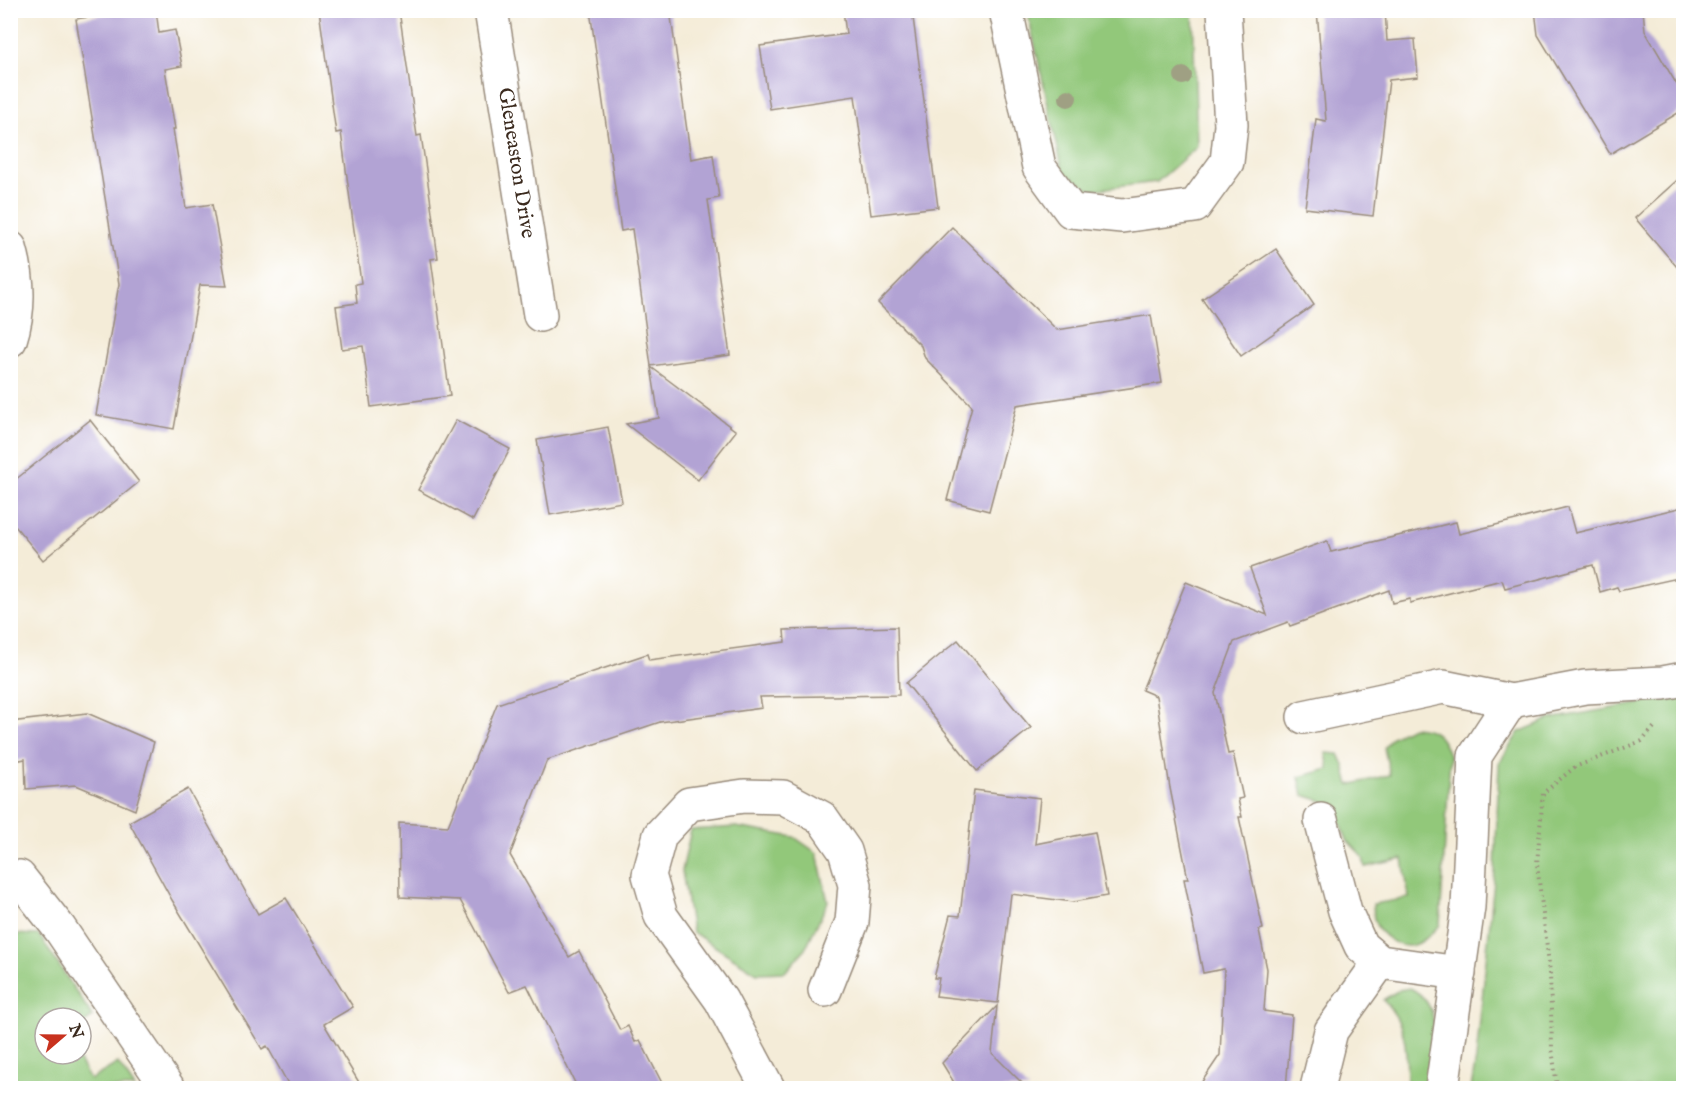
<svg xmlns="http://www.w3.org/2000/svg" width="1694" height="1099" viewBox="0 0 1694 1099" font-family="'IM FELL English',serif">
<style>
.green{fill:#92c87a;stroke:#66794c;stroke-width:1.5}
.building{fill:#b2a3d4}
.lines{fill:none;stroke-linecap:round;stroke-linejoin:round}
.minor-casing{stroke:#988b7b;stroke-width:36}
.path{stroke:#988b7b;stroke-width:4;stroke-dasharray:1.5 4.5;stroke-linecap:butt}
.minor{stroke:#fff;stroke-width:33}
.tree{fill:#9fa083}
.labels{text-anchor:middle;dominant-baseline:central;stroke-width:4.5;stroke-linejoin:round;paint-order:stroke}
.street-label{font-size:21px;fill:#3b2a1e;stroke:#fff}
</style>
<rect width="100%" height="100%" fill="#fff"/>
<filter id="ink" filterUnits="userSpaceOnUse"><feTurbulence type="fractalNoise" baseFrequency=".0167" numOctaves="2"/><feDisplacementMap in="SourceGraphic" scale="12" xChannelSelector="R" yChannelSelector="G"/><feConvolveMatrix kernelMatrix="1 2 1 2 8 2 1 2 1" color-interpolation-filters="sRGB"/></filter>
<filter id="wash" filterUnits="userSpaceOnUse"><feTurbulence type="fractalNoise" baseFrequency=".008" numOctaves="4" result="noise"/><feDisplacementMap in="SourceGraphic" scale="24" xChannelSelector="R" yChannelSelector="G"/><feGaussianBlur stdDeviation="1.35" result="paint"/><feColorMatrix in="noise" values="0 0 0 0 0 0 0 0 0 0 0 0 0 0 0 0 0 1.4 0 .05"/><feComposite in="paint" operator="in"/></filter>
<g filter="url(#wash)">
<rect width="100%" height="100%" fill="#f4ecd8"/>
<g class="green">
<path d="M 1031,11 L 1193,11 L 1197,147 L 1157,182 L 1091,190 L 1063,172 L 1029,19 Z"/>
<path d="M 1683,696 L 1683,1088 L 1471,1088 L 1476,1059 L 1495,871 L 1499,763 L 1519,732 L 1550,719 Z"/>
<path d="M 1412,727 C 1435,728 1442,735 1450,757 L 1440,925 C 1432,932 1425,942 1414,945 C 1398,950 1378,934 1374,919 C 1373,914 1374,909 1373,904 L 1409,898 L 1403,859 L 1365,867 L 1363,857 L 1347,840 L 1337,812 L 1322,801 L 1303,795 L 1299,777 L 1329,769 L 1326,753 L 1339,754 L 1344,765 L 1349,785 L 1390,775 L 1384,748 L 1392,737 Z"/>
<path d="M 736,827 L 794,837 L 817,853 L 828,902 L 805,949 L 785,972 L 757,973 L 692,932 L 682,871 L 691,830 Z"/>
<path d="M 11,934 L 39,935 L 93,1017 L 81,1025 L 81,1018 L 45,1018 L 45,1054 L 75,1054 L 90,1080 L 118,1063 L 135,1088 L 19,1088 L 11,1069 Z"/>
<path d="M 1410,988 C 1448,1006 1432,1057 1426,1088 L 1407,1088 C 1406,1054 1410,1027 1383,1000 L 1399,990 Z"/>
</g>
<g id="blocks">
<g class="building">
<path d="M 131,10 L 156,10 L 159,33 L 175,30 L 182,66 L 165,69 L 175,129 L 173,129 L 186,208 L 212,204 L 227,286 L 200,285 L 174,429 L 96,415 L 119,284 L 76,19 Z"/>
<path d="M 319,10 L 399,10 L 417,136 L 421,135 L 430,197 L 438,258 L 431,259 L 450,396 L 371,407 L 363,346 L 342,349 L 336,306 L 357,303 L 355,284 L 361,283 L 341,132 L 336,133 Z"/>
<path d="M 590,10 L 670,10 L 691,159 L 713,155 L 719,198 L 708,200 L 730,355 L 651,366 L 632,229 L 621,231 Z"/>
<path d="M 843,10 L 912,10 L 938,207 L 871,215 L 855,96 L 770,109 L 760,46 L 846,34 Z"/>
<path d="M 1317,10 L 1385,10 L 1387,41 L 1415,39 L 1418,77 L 1389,80 L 1373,216 L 1305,208 L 1316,119 L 1326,121 Z"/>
<path d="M 1535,10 L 1643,10 L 1645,31 L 1683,95 L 1683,110 L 1610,154 L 1538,35 Z"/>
<path d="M 1683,175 L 1683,274 L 1635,218 Z"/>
<path d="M 952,227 L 1057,330 L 1151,315 L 1162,383 L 1017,405 L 989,511 L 947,500 L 972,406 L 925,358 L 921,346 L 878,303 Z"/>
<path d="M 1276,249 L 1314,305 L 1241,356 L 1202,299 Z"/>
<path d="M 651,367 L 736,431 L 698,480 L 626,424 L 659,418 Z"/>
<path d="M 90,420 L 139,482 L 43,560 L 10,520 L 10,484 Z"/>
<path d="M 456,420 L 510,449 L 473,520 L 418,490 Z"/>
<path d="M 608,427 L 622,502 L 550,515 L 537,440 Z"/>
<path d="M 1568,507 L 1575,533 L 1683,507 L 1683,577 L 1619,591 L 1617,587 L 1600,592 L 1593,565 L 1505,588 L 1502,580 L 1410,603 L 1410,599 L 1392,603 L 1389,590 L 1290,626 L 1288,622 L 1234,642 L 1215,693 L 1228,754 L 1233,753 L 1243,798 L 1238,799 L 1242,817 L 1239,817 L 1263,929 L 1259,930 L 1267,969 L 1264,1011 L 1292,1015 L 1286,1089 L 1197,1089 L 1220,1055 L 1224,969 L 1203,973 L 1184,879 L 1188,879 L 1170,788 L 1156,696 L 1142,690 L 1186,582 L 1267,615 L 1250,568 L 1327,541 L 1331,552 L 1456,522 L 1459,534 Z"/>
<path d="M 897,627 L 899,695 L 760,697 L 762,708 L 660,722 L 547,760 L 510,855 L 569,957 L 579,951 L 620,1030 L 628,1026 L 635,1042 L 640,1040 L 665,1089 L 578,1089 L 527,985 L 509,992 L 460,900 L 400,897 L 399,823 L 448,826 L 497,704 L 647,654 L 649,660 L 785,642 L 784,630 Z"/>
<path d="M 958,640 L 1031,728 L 977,771 L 906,683 Z"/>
<path d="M 87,713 L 154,742 L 135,810 L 76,785 L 26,789 L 25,759 L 15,761 L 10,734 L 10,722 Z"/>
<path d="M 188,789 L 258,914 L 286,898 L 353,1007 L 324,1024 L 363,1089 L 291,1089 L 267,1046 L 262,1049 L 172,900 L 129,822 Z"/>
<path d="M 974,790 L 1040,798 L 1035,844 L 1095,832 L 1107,896 L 1073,902 L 1011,894 L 998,1003 L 936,996 L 939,978 L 934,978 L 950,915 L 960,916 Z"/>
<path d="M 997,1006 L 992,1053 L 1028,1089 L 958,1089 L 942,1063 Z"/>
</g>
</g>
</g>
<g filter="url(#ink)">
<use href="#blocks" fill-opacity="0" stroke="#988b7b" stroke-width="1.5"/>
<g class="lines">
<defs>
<g id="minor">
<path d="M 491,10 L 540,315"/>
<path d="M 1006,10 L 1039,167 L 1071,211 L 1122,216 L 1195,206 L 1227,162 L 1231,125 L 1224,10"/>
<path d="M 10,248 C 19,279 20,309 10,340"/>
<path d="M 1304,717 L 1443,687 L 1511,701 L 1585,687 L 1663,683 L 1684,679"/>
<path d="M 1321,820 L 1345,911 L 1361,946 L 1380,962 L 1459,973"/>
<path d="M 19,877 L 60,929 L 168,1088"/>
<path d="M 768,1088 L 721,1000 L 661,916 L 649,875 L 660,835 L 689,804 L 744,796 L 783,797 L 822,818 L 845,851 L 855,885 L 852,922 L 825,990"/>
<path d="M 1317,1088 L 1331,1031 L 1380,962"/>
<path d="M 1442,1088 L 1468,907 L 1475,756 L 1511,701"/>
</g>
</defs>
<use href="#minor" class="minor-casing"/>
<path class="path" d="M 1557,1088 L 1552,1048 L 1550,972 L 1537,864 L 1543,793 L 1575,767 L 1642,741 L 1656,725"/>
<use href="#minor" class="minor"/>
</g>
<g class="tree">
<circle cx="1183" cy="76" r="9"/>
<circle cx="1068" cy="98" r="9"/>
</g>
</g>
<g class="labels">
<g class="street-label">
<text transform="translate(516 163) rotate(81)">Gleneaston Drive</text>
</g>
</g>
<rect width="1694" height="1099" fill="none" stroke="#fff" stroke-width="36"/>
<g transform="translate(63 1036) rotate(70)"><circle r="28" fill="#ffffff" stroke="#b1aaa5" stroke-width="1.5"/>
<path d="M0-4.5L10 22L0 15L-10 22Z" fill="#c8321e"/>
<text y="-9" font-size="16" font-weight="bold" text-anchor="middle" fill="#3b2a1e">N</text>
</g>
</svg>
